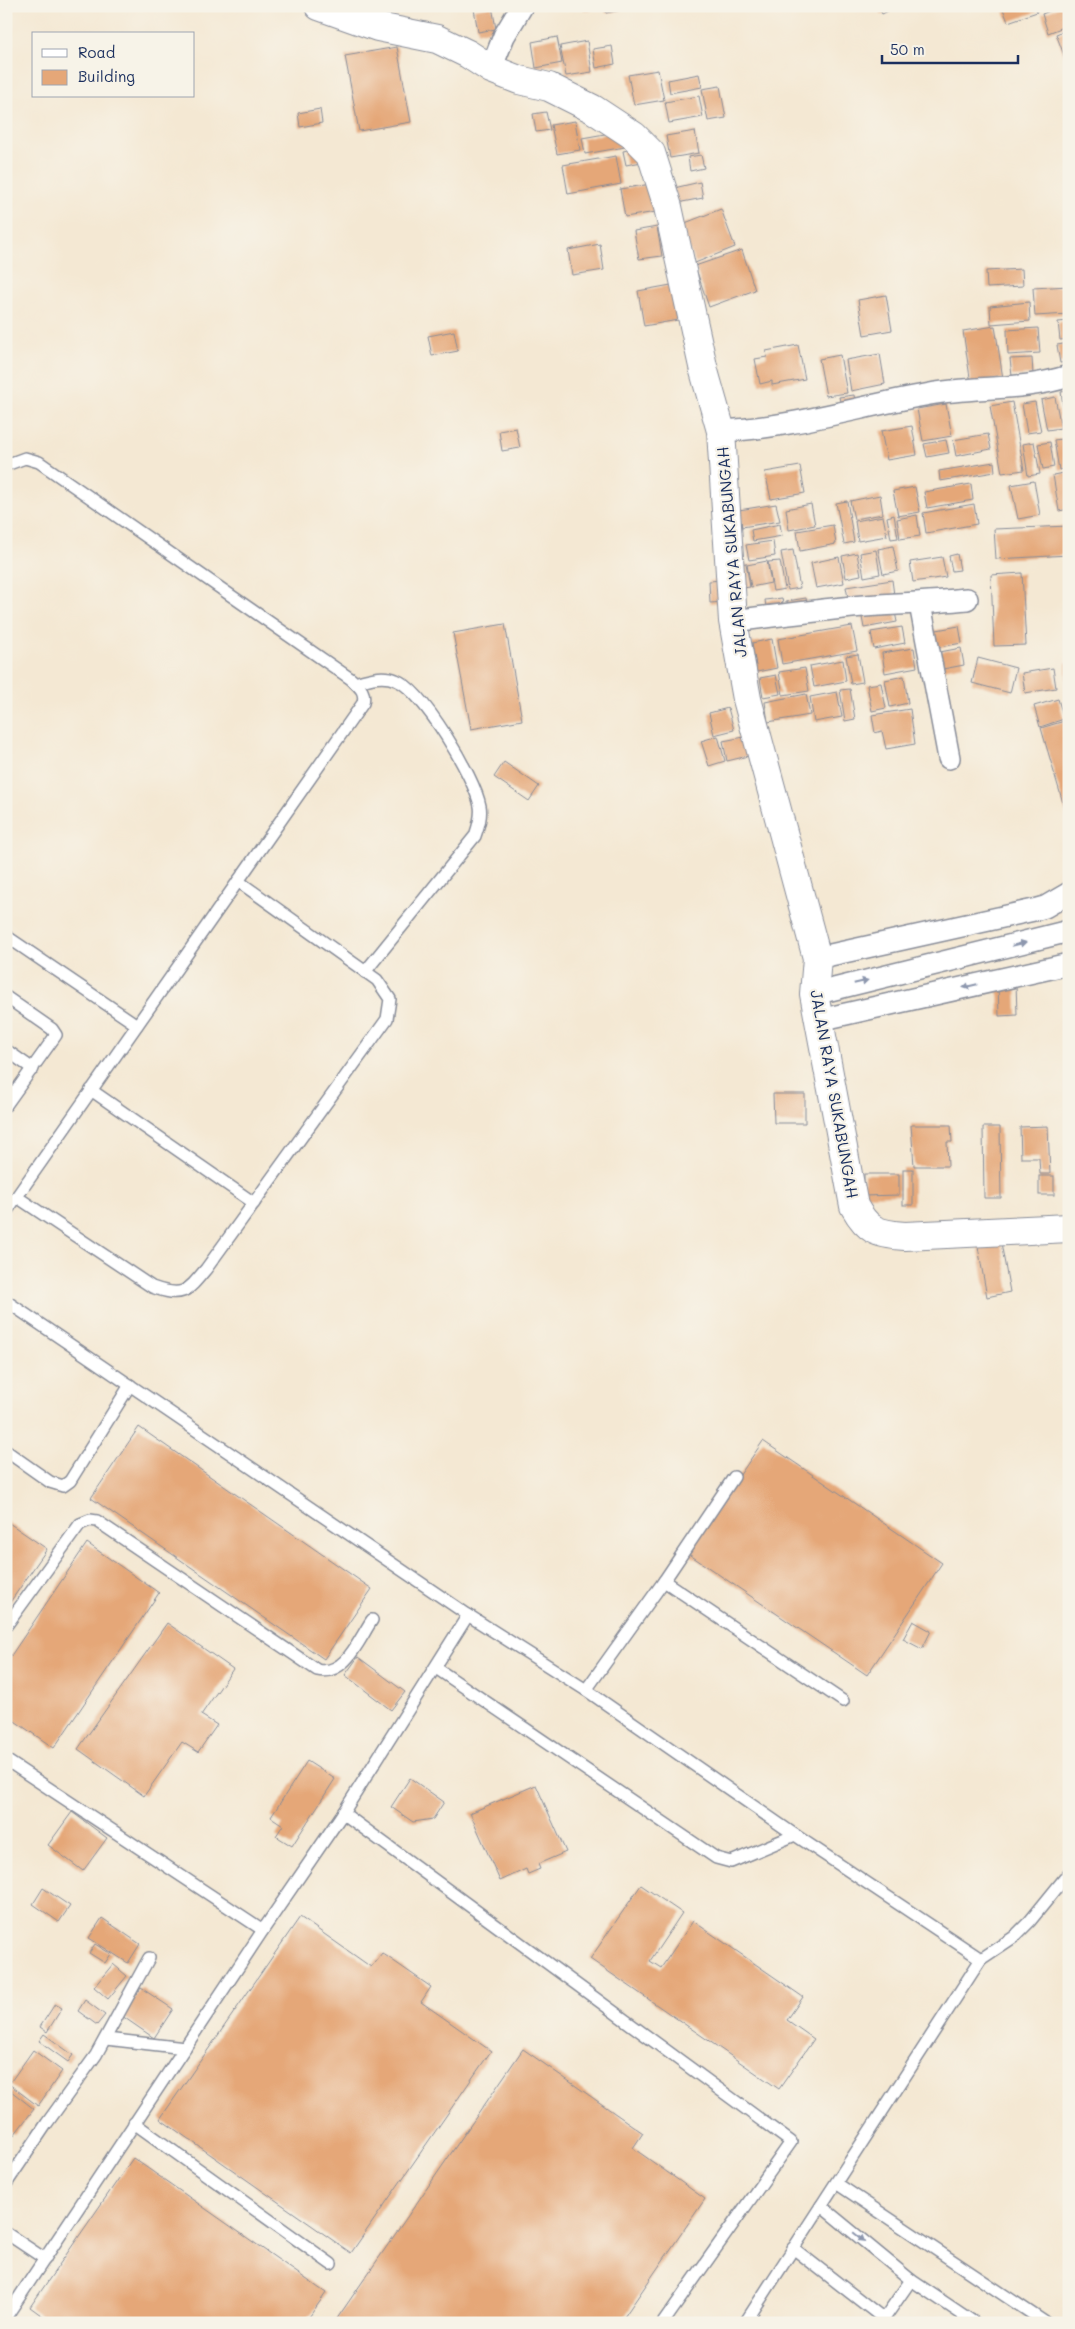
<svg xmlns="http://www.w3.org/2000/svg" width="1075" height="2329" viewBox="0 0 1075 2329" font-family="Mali,sans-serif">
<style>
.building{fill:#e5a778}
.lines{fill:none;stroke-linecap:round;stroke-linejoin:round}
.service-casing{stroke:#888c98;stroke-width:14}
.minor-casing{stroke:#888c98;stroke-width:24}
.tertiary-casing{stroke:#888c98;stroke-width:30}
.service{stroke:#fff;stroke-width:11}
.minor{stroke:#fff;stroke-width:21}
.tertiary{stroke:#fff;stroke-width:28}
.oneway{fill:#8d97ae}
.labels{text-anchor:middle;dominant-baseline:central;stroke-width:4.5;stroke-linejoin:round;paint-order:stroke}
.street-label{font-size:16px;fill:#1b2f5e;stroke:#f7f3e8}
</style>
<rect width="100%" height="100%" fill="#f7f3e8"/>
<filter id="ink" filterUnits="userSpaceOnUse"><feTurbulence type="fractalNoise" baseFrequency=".02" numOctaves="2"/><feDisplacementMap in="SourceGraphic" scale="10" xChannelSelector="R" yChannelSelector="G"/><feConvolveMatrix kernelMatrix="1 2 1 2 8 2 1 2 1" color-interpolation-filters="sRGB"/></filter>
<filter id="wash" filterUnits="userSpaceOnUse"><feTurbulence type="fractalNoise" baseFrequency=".0096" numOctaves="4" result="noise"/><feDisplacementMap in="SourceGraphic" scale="20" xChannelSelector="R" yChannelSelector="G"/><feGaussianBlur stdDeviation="1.12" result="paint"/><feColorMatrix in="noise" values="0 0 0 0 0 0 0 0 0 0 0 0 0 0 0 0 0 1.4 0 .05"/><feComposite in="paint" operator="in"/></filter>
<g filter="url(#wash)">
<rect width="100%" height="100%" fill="#f4e8d3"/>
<g id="blocks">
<g class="building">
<path d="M 492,6 L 496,29 L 478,32 L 474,9 Z"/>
<path d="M 584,6 L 604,6 L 604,7 L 584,11 Z"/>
<path d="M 604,6 L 625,6 L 626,9 L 606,13 Z"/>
<path d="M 878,6 L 898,6 L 882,14 Z"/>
<path d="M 1002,6 L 1035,6 L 1037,12 L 1008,22 Z"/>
<path d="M 1062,6 L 1069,6 L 1069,25 L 1048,33 L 1042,14 Z"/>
<path d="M 1069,29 L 1069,63 L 1067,63 L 1056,34 Z"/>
<path d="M 557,37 L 562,63 L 536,68 L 532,42 Z"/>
<path d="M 587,41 L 592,72 L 566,76 L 560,46 Z"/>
<path d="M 612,46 L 615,64 L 596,68 L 593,49 Z"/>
<path d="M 397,47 L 411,122 L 359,131 L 345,56 Z"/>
<path d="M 658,70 L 664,100 L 634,105 L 628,75 Z"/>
<path d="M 699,74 L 702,87 L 670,93 L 668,80 Z"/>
<path d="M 720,86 L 726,118 L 708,121 L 702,89 Z"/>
<path d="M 699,96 L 703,117 L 669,123 L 665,102 Z"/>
<path d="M 320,109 L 322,123 L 300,127 L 298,113 Z"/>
<path d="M 546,112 L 550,130 L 536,132 L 533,114 Z"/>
<path d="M 575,121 L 580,150 L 557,154 L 551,125 Z"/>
<path d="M 622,131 L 625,147 L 585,154 L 582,138 Z"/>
<path d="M 695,131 L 699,153 L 670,158 L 666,136 Z"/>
<path d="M 644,147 L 647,161 L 626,165 L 623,151 Z"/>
<path d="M 701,155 L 704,168 L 690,171 L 688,157 Z"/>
<path d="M 616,156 L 621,184 L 568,194 L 563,165 Z"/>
<path d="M 700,182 L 703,198 L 677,203 L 674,188 Z"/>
<path d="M 651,184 L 656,212 L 625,217 L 620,189 Z"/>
<path d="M 721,209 L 735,247 L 695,263 L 680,225 Z"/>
<path d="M 657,227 L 662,256 L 639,259 L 634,231 Z"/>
<path d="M 600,244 L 604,270 L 572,275 L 568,250 Z"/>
<path d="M 742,250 L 755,290 L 709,307 L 695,266 Z"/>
<path d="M 1022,269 L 1023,286 L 987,288 L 986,271 Z"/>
<path d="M 671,285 L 678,320 L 644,326 L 638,291 Z"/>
<path d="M 1069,286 L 1069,314 L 1035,316 L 1033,288 Z"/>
<path d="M 886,295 L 892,330 L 864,335 L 858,300 Z"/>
<path d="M 1029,302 L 1030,321 L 991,324 L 990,306 Z"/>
<path d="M 1069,321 L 1069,339 L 1060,340 L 1058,322 Z"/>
<path d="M 995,326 L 1003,379 L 971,384 L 963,331 Z"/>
<path d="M 1038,328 L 1040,353 L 1008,355 L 1007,330 Z"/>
<path d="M 454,331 L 458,351 L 432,356 L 428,336 Z"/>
<path d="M 1069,343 L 1069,362 L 1060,363 L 1057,345 Z"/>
<path d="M 798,345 L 805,379 L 772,385 L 772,381 L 760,384 L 755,359 L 767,357 L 766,351 Z"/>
<path d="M 880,354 L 885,384 L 851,391 L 846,360 Z"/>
<path d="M 840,355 L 847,393 L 826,396 L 819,359 Z"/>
<path d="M 1032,358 L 1033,375 L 1012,376 L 1010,359 Z"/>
<path d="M 1069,391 L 1069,428 L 1067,428 L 1061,392 Z"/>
<path d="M 854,395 L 856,407 L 842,410 L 839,397 Z"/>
<path d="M 1055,397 L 1061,428 L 1047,430 L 1041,400 Z"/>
<path d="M 1012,402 L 1024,470 L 1002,473 L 990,406 Z"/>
<path d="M 1035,402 L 1041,431 L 1027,433 L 1022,404 Z"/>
<path d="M 946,404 L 952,436 L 923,441 L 917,409 Z"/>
<path d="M 912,426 L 917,455 L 887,460 L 881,431 Z"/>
<path d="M 516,428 L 520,448 L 502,451 L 499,431 Z"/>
<path d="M 988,434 L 991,449 L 956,456 L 953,440 Z"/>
<path d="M 1069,438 L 1069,468 L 1059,470 L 1054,440 Z"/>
<path d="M 946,440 L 949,453 L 927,457 L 924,444 Z"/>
<path d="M 1034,442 L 1040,474 L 1028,476 L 1023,444 Z"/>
<path d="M 1050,442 L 1054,467 L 1043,469 L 1038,444 Z"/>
<path d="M 994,462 L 995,472 L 940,481 L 939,471 Z"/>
<path d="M 800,466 L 805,493 L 771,499 L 765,472 Z"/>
<path d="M 1069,472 L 1069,509 L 1059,511 L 1053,475 Z"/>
<path d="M 1034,481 L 1040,515 L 1018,519 L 1011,485 Z"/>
<path d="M 971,484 L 973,500 L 927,508 L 924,492 Z"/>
<path d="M 915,487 L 920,512 L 898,516 L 893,491 Z"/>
<path d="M 880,495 L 883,514 L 854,519 L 850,501 Z"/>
<path d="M 847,501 L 854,542 L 844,544 L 836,503 Z"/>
<path d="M 776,504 L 780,521 L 742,527 L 739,510 Z"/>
<path d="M 811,504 L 815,525 L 789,530 L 786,509 Z"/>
<path d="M 974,504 L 977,524 L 926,533 L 923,513 Z"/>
<path d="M 894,515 L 898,538 L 891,539 L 887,517 Z"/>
<path d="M 917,515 L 920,536 L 900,539 L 897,519 Z"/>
<path d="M 883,516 L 887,536 L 858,541 L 855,521 Z"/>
<path d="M 780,524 L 782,536 L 753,541 L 751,530 Z"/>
<path d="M 833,525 L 836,544 L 800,551 L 797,531 Z"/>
<path d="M 1069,526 L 1069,555 L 996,559 L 994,529 Z"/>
<path d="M 773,541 L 775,556 L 749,560 L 746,545 Z"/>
<path d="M 893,546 L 898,571 L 883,574 L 878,549 Z"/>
<path d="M 793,550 L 800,588 L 788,590 L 781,552 Z"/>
<path d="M 876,550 L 880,574 L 864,577 L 860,553 Z"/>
<path d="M 857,553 L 861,575 L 846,578 L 842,556 Z"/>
<path d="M 957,554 L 960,570 L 952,571 L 949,556 Z"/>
<path d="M 839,557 L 844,583 L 816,588 L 811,563 Z"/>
<path d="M 942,557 L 946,577 L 913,582 L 910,562 Z"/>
<path d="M 767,561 L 771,583 L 751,587 L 747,565 Z"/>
<path d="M 780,561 L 785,589 L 773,591 L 768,562 Z"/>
<path d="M 746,563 L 750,587 L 743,588 L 739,564 Z"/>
<path d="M 1022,573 L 1026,645 L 994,646 L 991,575 Z"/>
<path d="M 723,580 L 725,602 L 710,603 L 709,581 Z"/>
<path d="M 892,580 L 894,595 L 849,603 L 846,587 Z"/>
<path d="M 782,598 L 784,610 L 767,613 L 765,600 Z"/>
<path d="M 806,598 L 808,611 L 790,614 L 787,601 Z"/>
<path d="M 894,607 L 897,622 L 864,628 L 861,612 Z"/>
<path d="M 505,624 L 522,720 L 471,729 L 453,633 Z"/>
<path d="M 852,626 L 857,651 L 782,664 L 778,639 Z"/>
<path d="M 959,626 L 962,643 L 934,648 L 931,631 Z"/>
<path d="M 902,627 L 905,643 L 874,649 L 871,632 Z"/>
<path d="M 772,639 L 777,668 L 757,672 L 752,643 Z"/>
<path d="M 914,648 L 917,667 L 885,673 L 882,653 Z"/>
<path d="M 961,648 L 964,665 L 943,669 L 940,652 Z"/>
<path d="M 858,654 L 863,682 L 851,684 L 846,656 Z"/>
<path d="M 978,658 L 1016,668 L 1010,693 L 972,683 Z"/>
<path d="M 843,660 L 846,681 L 814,687 L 810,666 Z"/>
<path d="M 1066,663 L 1069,663 L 1069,692 L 1067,692 Z"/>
<path d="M 805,668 L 809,691 L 783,695 L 779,672 Z"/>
<path d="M 1053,668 L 1056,688 L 1025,693 L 1022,673 Z"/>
<path d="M 776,675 L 780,694 L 763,697 L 760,678 Z"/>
<path d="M 904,676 L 908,703 L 890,707 L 885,680 Z"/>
<path d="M 881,683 L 886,708 L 872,711 L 867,685 Z"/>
<path d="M 850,689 L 855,719 L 845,721 L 840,690 Z"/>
<path d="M 837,692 L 842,717 L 814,722 L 810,697 Z"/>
<path d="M 806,694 L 810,715 L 768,722 L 765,702 Z"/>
<path d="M 1058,699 L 1064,719 L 1040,727 L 1034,706 Z"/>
<path d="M 728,708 L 734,730 L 714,735 L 709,713 Z"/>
<path d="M 910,709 L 915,744 L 886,749 L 882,731 L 875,733 L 872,715 Z"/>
<path d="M 1068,720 L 1069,724 L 1068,820 L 1041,728 Z"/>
<path d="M 718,736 L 725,761 L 709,766 L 701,741 Z"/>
<path d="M 744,737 L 748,756 L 727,761 L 723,741 Z"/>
<path d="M 504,762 L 539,786 L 529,801 L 494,777 Z"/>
<path d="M 998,982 L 1016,982 L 1017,1015 L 999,1016 Z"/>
<path d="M 773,1094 L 805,1094 L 805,1123 L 774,1123 Z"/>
<path d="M 911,1125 L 951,1125 L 952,1142 L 947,1142 L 948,1166 L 914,1166 Z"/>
<path d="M 1048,1126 L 1050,1174 L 1040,1174 L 1039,1158 L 1021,1158 L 1020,1127 Z"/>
<path d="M 983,1127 L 1000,1127 L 1001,1198 L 984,1198 Z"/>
<rect x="903" y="1169" width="10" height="36"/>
<path d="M 864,1174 L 899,1174 L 899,1195 L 864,1196 Z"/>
<rect x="1039" y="1176" width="15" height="19"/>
<path d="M 1000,1237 L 1010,1292 L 987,1297 L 977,1241 Z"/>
<path d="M 139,1427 L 372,1589 L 324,1659 L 91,1498 Z"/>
<path d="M 763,1441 L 942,1563 L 867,1675 L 687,1553 Z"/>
<path d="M 6,1521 L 47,1549 L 6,1608 Z"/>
<path d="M 87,1543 L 159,1593 L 54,1748 L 6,1715 L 6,1663 Z"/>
<path d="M 913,1621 L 931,1631 L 922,1649 L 903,1639 Z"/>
<path d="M 167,1623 L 233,1669 L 201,1715 L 217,1725 L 198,1752 L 182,1742 L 144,1796 L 78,1749 Z"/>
<path d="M 358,1657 L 405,1692 L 391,1710 L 345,1675 Z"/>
<path d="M 307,1761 L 335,1779 L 292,1846 L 276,1836 L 283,1825 L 271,1817 Z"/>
<path d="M 410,1778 L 444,1802 L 433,1819 L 413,1822 L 391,1807 Z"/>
<path d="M 536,1785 L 566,1852 L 538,1864 L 540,1869 L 528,1874 L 526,1869 L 500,1881 L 470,1813 Z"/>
<path d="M 72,1812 L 107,1838 L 83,1871 L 48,1845 Z"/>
<path d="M 641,1885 L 682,1913 L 650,1961 L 661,1968 L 693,1921 L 803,1997 L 787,2020 L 814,2039 L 779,2089 L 590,1959 Z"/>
<path d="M 43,1888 L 70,1906 L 59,1922 L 33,1904 Z"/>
<path d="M 300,1917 L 371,1967 L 382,1953 L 431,1987 L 421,2002 L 491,2051 L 351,2253 L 160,2119 Z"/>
<path d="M 102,1918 L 140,1944 L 128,1963 L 89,1938 Z"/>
<path d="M 95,1944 L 111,1954 L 105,1963 L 89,1953 Z"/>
<path d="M 113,1964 L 127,1976 L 108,1999 L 94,1987 Z"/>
<path d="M 141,1988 L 173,2009 L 154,2038 L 122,2016 Z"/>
<path d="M 85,2000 L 105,2015 L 97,2025 L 78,2011 Z"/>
<path d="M 55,2004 L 62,2008 L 47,2032 L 40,2027 Z"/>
<path d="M 44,2034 L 73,2055 L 68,2062 L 39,2041 Z"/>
<path d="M 523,2049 L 643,2133 L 633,2148 L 705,2199 L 620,2323 L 334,2323 Z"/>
<path d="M 33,2050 L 62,2071 L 38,2106 L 9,2084 Z"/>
<path d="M 6,2087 L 34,2109 L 14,2135 L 6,2129 Z"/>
<path d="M 133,2158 L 326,2293 L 305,2323 L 52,2323 L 30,2307 Z"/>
</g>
</g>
</g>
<g filter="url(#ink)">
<use href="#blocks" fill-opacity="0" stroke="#888c98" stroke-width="1"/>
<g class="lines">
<defs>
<g id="service">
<path d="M 6,465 L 25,458 L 39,462 L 351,679 C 359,687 366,691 363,703 L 6,1212"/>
<path d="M 355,683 C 368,679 382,674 396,680 C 423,690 475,778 480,806 C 482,816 478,827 475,836 L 365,972"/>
<path d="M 6,936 L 137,1025"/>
<path d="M 6,997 L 52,1029 L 56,1035 L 6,1105"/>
<path d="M 6,1050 L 33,1069"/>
<path d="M 91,1090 L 254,1203"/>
<path d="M 17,1197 L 152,1287 C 183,1298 187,1292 206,1269 L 387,1019 L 390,999 L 377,980 L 238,881"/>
<path d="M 6,1301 L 468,1615 L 586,1690 L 795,1835 L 981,1959"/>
<path d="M 6,1451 L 50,1482 L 63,1486 L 70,1481 L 130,1385"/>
<path d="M 664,1581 L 843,1701"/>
<path d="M 6,1626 L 80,1524 L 90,1520 L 97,1521 L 317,1670 C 345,1677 359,1639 372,1620"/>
<path d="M 436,1668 L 716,1858 L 731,1862 L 795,1835"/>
<path d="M 586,1690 L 664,1581 L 734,1477"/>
<path d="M 6,1760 L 263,1930"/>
<path d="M 343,1813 L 791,2142 L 663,2323"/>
<path d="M 106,2039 L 185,2048"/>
<path d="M 134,2123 L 331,2264"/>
<path d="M 836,2183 L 1046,2323"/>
<path d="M 6,2184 L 47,2123 L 96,2055 L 149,1958"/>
<path d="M 821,2206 L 911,2280 L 975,2323"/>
<path d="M 6,2233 L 45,2259"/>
<path d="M 793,2248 L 884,2319"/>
<path d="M 6,2317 L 263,1930 L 343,1813 L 468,1615"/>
<path d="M 745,2323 L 981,1959 L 1014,1937 L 1030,1921 L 1069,1873"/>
<path d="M 881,2323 L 911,2280"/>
</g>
<g id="minor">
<path d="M 491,69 L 504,36 L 522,6"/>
<path d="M 721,431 C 792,428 860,406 930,394 C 977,386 1023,391 1069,376"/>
<path d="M 920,604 L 949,758"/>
<path d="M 733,621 C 773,616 812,611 852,607 C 891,604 929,603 967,599"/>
<path d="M 817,958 L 1034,910 L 1045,907 L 1069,893"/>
<path d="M 814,994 L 1069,931"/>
<path d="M 819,1020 L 1069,964"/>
</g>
<path id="tertiary" d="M 319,6 L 378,27 L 437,39 L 468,54 L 491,69 L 519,80 L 549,87 L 593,109 L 634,136 L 651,153 L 668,207 L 704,371 L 721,431 L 733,621 L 747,699 L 817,958 L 814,994 L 854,1206 C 868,1231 877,1234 905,1236 L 1069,1228"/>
</defs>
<use href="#service" class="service-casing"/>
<use href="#minor" class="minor-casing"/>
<use href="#tertiary" class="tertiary-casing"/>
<use href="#service" class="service"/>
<use href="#minor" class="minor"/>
<use href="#tertiary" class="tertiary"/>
</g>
<defs><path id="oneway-solid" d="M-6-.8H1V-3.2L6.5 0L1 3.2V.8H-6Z" transform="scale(1.25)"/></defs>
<g class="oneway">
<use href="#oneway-solid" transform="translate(1019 944) rotate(-14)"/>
<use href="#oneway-solid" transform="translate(861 982) rotate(-14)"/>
<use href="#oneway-solid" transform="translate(970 986) rotate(167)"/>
<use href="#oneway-solid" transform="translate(859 2237) rotate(39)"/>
</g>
</g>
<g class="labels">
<g class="street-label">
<text transform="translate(731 552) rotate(-95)">JALAN RAYA SUKABUNGAH</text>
<text transform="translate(835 1094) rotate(80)">JALAN RAYA SUKABUNGAH</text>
</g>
</g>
<rect width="1075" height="2329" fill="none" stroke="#f7f3e8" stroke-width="25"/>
<rect x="32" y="32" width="162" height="65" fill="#f7f3e8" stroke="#9fa5b1"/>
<rect x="42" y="49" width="25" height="8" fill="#ffffff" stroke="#9fa5b1"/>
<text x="78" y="58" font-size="15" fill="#1b2f5e">Road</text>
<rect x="42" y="70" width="25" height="15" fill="#e5a778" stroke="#9fa5b1"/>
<text x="78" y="82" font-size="15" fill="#1b2f5e">Building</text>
<path d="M882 55v8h136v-8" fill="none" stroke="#1b2f5e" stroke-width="2.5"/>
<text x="890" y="55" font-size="15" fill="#1b2f5e" stroke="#f7f3e8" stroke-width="4" paint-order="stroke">50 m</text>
</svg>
